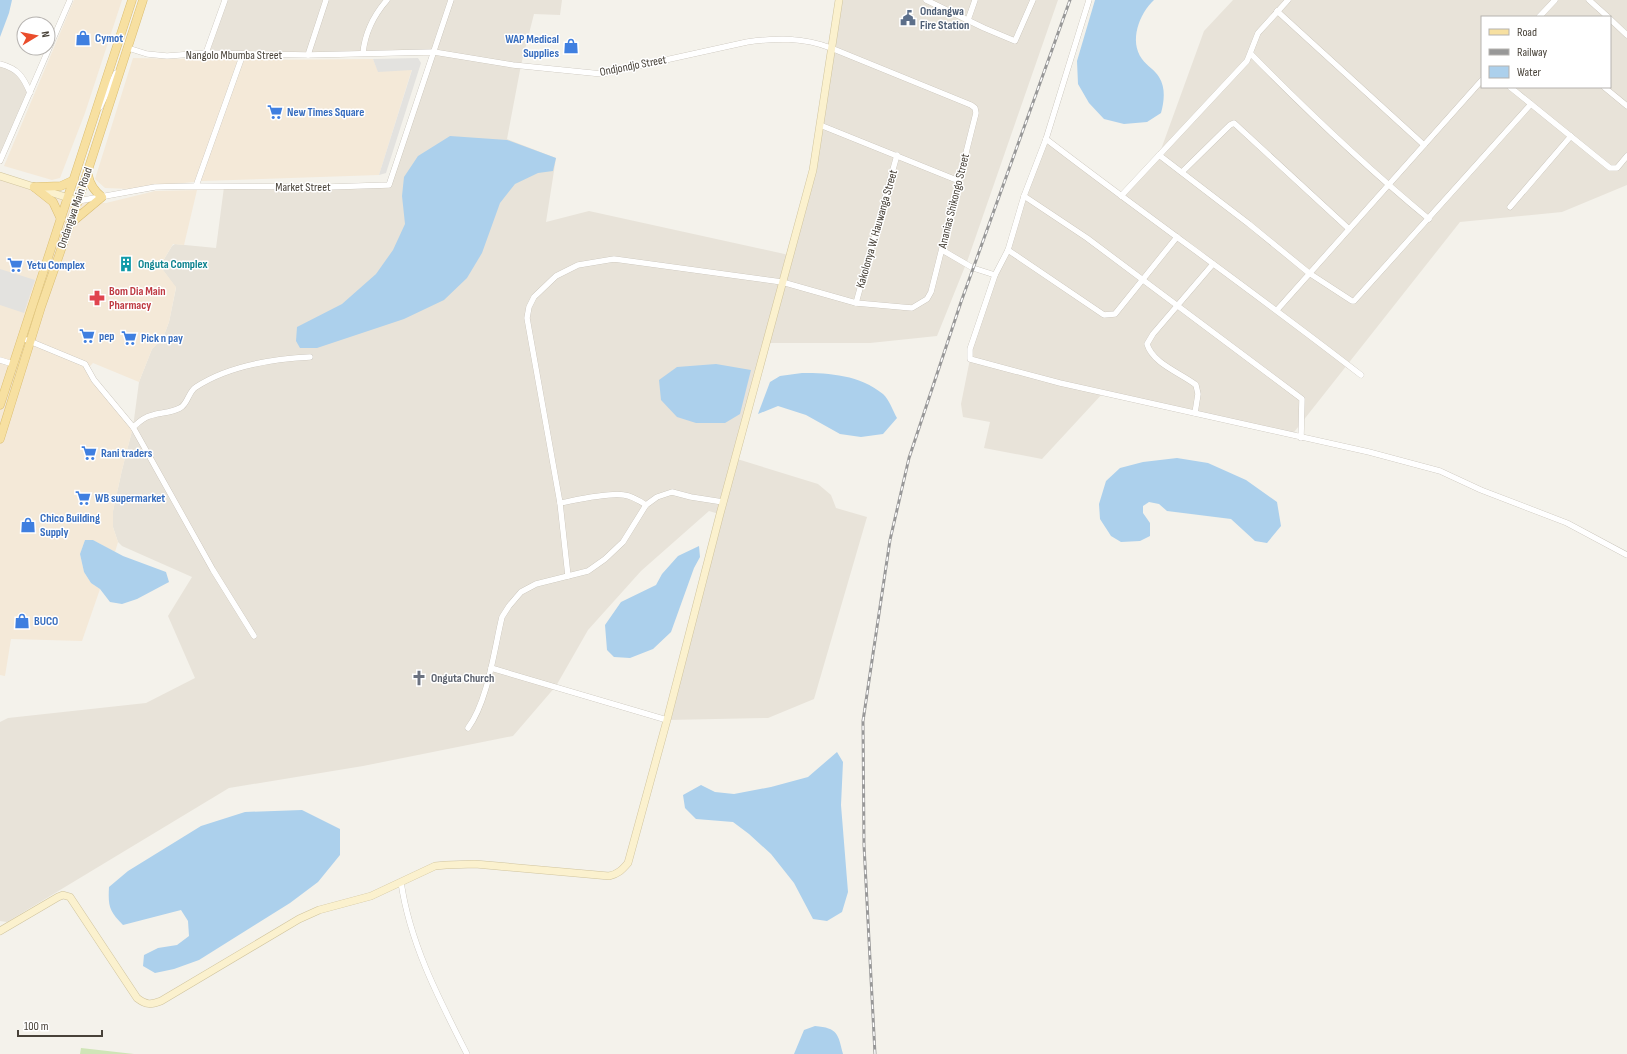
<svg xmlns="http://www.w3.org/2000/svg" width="1627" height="1054" viewBox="0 0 1627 1054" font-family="'Sofia Sans Condensed',sans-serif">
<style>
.residential{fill:#e8e3d9;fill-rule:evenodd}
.commercial{fill:#f4e9d8}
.green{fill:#cfe5b7}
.parking{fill:#e3e2df}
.water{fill:#acd0ec}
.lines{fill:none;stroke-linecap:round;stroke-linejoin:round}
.street-casing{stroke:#bfb9ae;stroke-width:6}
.secondary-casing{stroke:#d0c49e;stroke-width:8}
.primary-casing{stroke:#dbbe72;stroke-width:9}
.street{stroke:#fff;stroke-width:5.5}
.secondary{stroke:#fbf1ce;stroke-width:7}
.primary{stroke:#f7e0a1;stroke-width:8}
.rail-casing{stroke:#989898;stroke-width:3}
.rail{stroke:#fff;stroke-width:1.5;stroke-dasharray:4.5;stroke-linecap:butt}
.labels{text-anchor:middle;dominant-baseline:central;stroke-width:3;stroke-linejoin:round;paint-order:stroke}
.service-label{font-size:12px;font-weight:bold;fill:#4e5e75;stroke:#fff;text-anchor:start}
.shop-label{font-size:12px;font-weight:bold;fill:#366cbe;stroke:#fff;text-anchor:start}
.street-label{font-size:12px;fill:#484239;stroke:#fff}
.culture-label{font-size:12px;font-weight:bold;fill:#0d838f;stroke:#fff;text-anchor:start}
.health-label{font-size:12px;font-weight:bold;fill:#be3a42;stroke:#fff;text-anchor:start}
.worship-label{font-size:12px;font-weight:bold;fill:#5b616d;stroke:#fff;text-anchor:start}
</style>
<rect width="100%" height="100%" fill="#f4f2eb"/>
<g class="residential">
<path d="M 225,0 L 562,0 L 560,15 L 534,14 L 521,65 L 507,139 L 556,158 L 546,222 L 589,211 L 789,255 L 813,170 L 839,0 L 1058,0 L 968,259 L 937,336 L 870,343 L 766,343 L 734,458 L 818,484 L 831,495 L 836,508 L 867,517 L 814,699 L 768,718 L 667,720 L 719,514 L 709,511 L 641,571 L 588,630 L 556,686 L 513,736 L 363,766 L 229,788 L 7,922 L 0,921 L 0,722 L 8,718 L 146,703 L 195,678 L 168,616 L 192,577 L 122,546 L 118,542 L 113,527 L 113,511 L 122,470 L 133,427 L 139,382 L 152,349 L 163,338 L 169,322 L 176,288 L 160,266 L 172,246 L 175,244 L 216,248 L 224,187 L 389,185 L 434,52 L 206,53 Z"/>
<path d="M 1233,0 L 1627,0 L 1627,185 L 1562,212 L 1460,222 L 1291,436 L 1103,393 L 1042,459 L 984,448 L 990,422 L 963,417 L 961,404 L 970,359 L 970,349 L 995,275 L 1008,250 L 1046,139 L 1121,196 L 1159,155 L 1204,31 ZM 1482,17 L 1610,17 L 1610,87 L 1482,87 Z"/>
<path d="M 0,64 L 19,73 L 30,93 L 0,161 Z"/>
</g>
<g class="commercial">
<path d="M 74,0 L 122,0 L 85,113 L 60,178 L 52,180 L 4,166 Z"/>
<path d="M 133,58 L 247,60 L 373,59 L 378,71 L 412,69 L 379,175 L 202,181 L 130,189 L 105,188 L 95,179 Z"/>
<path d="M 0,176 L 78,201 L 106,203 L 155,191 L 197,190 L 184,245 L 173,244 L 160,266 L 176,287 L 169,322 L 163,338 L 152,349 L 139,382 L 93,363 L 88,368 L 133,427 L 122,470 L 113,511 L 113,527 L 118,542 L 115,552 L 93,540 L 85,540 L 80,554 L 84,572 L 91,583 L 100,589 L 82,641 L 11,639 L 5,676 L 0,675 Z"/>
</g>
<path class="green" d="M 81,1048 L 134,1054 L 80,1054 Z"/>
<g class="parking">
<path d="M 418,58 L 421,63 L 386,173 L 379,175 L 412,70 L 378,72 L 373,59 Z"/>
<path d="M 0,269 L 35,280 L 24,313 L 0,305 Z"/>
</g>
<g class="water">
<path d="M 0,0 L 12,0 L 9,13 L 0,37 Z"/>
<path d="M 1095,0 L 1154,0 C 1139,14 1129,41 1142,59 C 1147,66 1155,70 1159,77 C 1166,88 1164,102 1161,113 L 1147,122 L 1124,124 L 1104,119 L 1089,103 L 1078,84 L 1077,61 Z"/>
<path d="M 450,136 L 507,140 L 556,158 L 553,171 L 538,173 L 515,184 L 500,203 L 482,253 L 467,278 L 444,300 L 404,319 L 317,348 L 300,348 L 296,341 L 297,327 L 342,304 L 376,274 L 393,250 L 405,224 L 402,196 L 404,177 L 418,156 Z"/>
<path d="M 716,364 L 751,370 L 740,414 L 725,423 L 696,423 L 677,417 L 661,400 L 659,380 L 677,367 Z"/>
<path d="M 802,373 C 830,373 860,375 883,394 C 889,399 893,411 897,418 L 883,434 L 861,437 L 840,434 L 806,415 L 778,406 L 758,414 L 770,382 L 780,376 Z"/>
<path d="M 1177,458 L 1208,463 L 1246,480 L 1277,502 L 1281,526 L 1267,543 L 1255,541 L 1231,519 L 1167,511 L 1159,504 L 1149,502 L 1143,506 L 1143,513 L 1150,523 L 1150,536 L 1140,541 L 1121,542 L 1111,536 L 1100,519 L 1099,504 L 1106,481 L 1120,468 L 1143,462 Z"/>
<path d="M 85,540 L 93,540 L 123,556 L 166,572 L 169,582 L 137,599 L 122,604 L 110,602 L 100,589 L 91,583 L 84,572 L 80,554 Z"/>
<path d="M 699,546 L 700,557 L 694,568 L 671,632 L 653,649 L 630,658 L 614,657 L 607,650 L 605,625 L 621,602 L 656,585 L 662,574 L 678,556 Z"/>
<path d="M 837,752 L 843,762 L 841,805 L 848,892 L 842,912 L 827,921 L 813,919 L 794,883 L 771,854 L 749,834 L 733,822 L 696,819 L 685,808 L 683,795 L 701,785 L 715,792 L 734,794 L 771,787 L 808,777 Z"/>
<path d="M 302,810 L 340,829 L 340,855 L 318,882 L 290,903 L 199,960 L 174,969 L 155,973 L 143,966 L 144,955 L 158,948 L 177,945 L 189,936 L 188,921 L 181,910 L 123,925 C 109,911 108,906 109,887 L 128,871 L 201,826 L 245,812 Z"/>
<path d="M 815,1026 C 838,1028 838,1034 843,1054 L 794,1054 L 804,1030 Z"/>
</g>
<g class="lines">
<defs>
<g id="street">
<path d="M 926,0 L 984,28 L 1015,41 L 1033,0"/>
<path d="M 1089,0 L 1046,139 L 1024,196 L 1008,250 L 995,275 L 970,349 L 970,359 L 1060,383 L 1369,452 L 1440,471 L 1481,490 L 1567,523 L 1627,555"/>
<path d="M 1589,0 L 1608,17"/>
<path d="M 1277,11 L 1424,145"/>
<path d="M 1539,17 L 1555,0"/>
<path d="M 1610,19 L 1627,35"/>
<path d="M 968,20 L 975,0"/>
<path d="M 126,51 L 128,48 L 147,54 L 167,56 L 206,53 L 308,55 L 434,52 L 513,65 L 602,74 L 747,42 C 777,38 802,37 831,48 L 971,105 L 975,108 L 976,113 L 931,292 L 927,299 L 912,308 L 856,303 L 782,282 L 614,259 L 578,265 L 556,276 L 534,297 L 529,307 L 527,318 L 560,503 L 568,576"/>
<path d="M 206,53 L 225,0"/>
<path d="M 363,53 C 365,33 373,16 387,0"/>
<path d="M 1251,54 C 1308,112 1366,167 1429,219"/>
<path d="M 308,55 L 326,0"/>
<path d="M 0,64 C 18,69 23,76 30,93"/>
<path d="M 1510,87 L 1610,168 L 1617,168 L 1627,156"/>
<path d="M 1604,87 L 1627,106"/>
<path d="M 100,107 L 116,73"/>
<path d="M 820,125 L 959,181"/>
<path d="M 1046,139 C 1150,219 1257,294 1361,375"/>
<path d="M 1159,155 L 1249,224 L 1309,273 L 1352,301 L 1354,301 L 1531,104"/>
<path d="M 0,161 L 70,0"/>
<path d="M 1182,172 L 1230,125 L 1234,123 L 1349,229"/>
<path d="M 196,186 L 243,54"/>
<path d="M 1024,196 L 1087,238 L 1302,399 L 1301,438"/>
<path d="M 1121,196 L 1247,61 L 1258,33 L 1288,0"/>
<path d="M 78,201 L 155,187 L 196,186 L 327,187 L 389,185 L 451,0"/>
<path d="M 1510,207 L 1571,136"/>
<path d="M 942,250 L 973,268 L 995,275"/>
<path d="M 1008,250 L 1104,315 L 1115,314 L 1177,237"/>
<path d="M 856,303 L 897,155"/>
<path d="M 1277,310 L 1482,80"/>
<path d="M 27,340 L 85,364 L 94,380 L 133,427 L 213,570 L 254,636"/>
<path d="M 0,360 L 13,364"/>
<path d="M 1195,413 L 1198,394 L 1196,385 C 1181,373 1153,364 1147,344 L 1153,334 L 1213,264"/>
<path d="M 133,427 C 137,424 141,420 145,418 C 155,412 169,414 180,408 C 188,404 188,392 196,387 C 228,366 272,359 310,357"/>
<path d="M 560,503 C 576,500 609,492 624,495 C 632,496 640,501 646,505"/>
<path d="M 491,668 L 667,720"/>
<path d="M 468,728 C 488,701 494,650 502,617 L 509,606 L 521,592 L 536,584 L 588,571 L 605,559 L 623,542 L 646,505 L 657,497 L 672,492 L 691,497 L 723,502"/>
<path d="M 401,882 C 410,944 439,999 467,1054"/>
</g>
<g id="secondary">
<path d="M 0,176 L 78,201"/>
<path d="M 0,931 L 58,897 L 63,895 L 70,897 L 137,998 C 146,1005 151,1005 161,1001 L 299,919 L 319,910 L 371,896 L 435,866 L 446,865 L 475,864 L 609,876 C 618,874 622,870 628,863 L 667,720 L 720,514 L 813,170 L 839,0"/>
</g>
<g id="primary">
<path d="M 34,187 L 53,202 L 61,219"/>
<path d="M 34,187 L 61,186 L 74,180"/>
<path d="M 71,223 L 102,197 C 94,191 90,185 88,175"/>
<path d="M 0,405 L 132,0"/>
<path d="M 0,439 L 41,307 L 78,201 L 143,0"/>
</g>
</defs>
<use href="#street" class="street-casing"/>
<use href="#secondary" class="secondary-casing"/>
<use href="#primary" class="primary-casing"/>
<use href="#street" class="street"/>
<use href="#secondary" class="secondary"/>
<use href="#primary" class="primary"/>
<defs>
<path id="rail" d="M 875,1054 L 864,845 L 863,721 L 890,540 L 909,458 L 961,302 L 1070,0"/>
</defs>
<use href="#rail" class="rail-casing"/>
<use href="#rail" class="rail"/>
</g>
<defs>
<symbol id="civic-bare" viewBox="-9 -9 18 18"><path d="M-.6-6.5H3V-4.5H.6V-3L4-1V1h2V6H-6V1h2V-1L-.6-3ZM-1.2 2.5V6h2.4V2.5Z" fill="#5c6f8a" stroke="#fff" stroke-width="2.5" paint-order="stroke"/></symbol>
<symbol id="shop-bare" viewBox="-9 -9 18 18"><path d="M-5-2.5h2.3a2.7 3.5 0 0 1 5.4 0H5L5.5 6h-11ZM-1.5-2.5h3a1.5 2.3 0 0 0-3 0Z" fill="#3f7fe0" stroke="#fff" stroke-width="2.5" paint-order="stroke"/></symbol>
<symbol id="supermarket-bare" viewBox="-9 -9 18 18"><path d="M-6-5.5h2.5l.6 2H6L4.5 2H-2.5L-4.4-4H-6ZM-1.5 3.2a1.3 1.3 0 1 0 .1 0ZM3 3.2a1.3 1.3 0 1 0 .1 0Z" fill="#3f7fe0" stroke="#fff" stroke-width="2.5" paint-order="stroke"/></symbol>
<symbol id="building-bare" viewBox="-9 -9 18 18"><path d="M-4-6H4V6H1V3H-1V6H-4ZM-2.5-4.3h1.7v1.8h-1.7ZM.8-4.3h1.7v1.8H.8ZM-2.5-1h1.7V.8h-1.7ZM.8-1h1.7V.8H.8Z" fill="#0f9aa8" stroke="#fff" stroke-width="2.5" paint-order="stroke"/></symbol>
<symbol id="pharmacy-bare" viewBox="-9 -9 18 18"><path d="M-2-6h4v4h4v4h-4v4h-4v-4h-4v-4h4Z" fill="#e0444e" stroke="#fff" stroke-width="2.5" paint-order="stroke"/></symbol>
<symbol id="church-bare" viewBox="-9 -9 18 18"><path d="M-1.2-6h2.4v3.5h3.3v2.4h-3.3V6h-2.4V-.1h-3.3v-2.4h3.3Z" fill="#6b7280" stroke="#fff" stroke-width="2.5" paint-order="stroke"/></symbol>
</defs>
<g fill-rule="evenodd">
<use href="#civic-bare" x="897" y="7" width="22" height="22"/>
<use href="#shop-bare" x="72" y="27" width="22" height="22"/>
<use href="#shop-bare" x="560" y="35" width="22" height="22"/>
<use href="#supermarket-bare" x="264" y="101" width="22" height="22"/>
<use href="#building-bare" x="115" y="253" width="22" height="22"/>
<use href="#supermarket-bare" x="4" y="254" width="22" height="22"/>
<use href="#pharmacy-bare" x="86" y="287" width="22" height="22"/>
<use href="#supermarket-bare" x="76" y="325" width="22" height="22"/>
<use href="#supermarket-bare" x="118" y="327" width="22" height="22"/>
<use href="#supermarket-bare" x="78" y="442" width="22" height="22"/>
<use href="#supermarket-bare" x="72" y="487" width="22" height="22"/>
<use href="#shop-bare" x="17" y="514" width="22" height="22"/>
<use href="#shop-bare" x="11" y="610" width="22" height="22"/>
<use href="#church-bare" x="408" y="667" width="22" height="22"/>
</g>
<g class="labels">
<g class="service-label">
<text x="920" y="11">Ondangwa<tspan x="920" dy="14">Fire Station</tspan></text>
</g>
<g class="shop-label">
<text x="95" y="38">Cymot</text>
<text x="559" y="39" text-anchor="end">WAP Medical<tspan x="559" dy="14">Supplies</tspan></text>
<text x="287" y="112">New Times Square</text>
<text x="27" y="265">Yetu Complex</text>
<text x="99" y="336">pep</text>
<text x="141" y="338">Pick n pay</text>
<text x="101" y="453">Rani traders</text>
<text x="95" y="498">WB supermarket</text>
<text x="40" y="518">Chico Building<tspan x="40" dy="14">Supply</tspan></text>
<text x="34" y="621">BUCO</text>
</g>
<g class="street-label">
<text x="234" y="55">Nangolo Mbumba Street</text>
<text transform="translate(633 66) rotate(-11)">Ondjondjo Street</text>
<text x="303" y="187">Market Street</text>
<text transform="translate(954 201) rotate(-76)">Ananias Shikongo Street</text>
<text transform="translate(75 208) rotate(-71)">Ondangwa Main Road</text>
<text transform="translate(877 229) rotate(-74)">Kakolonya W. Hauwanga Street</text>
</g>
<g class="culture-label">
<text x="138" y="264">Onguta Complex</text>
</g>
<g class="health-label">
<text x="109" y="291">Bom Dia Main<tspan x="109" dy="14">Pharmacy</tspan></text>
</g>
<g class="worship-label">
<text x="431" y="678">Onguta Church</text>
</g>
</g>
<rect x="1481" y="16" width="130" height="72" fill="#ffffff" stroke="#b6b3b0"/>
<rect x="1489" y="29" width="20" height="6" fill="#f7e0a1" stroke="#b6b3b0"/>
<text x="1517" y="36" font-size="12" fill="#484239">Road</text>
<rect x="1489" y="49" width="20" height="6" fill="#989898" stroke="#b6b3b0"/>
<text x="1517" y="56" font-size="12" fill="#484239">Railway</text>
<rect x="1489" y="66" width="20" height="12" fill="#acd0ec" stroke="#b6b3b0"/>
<text x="1517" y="76" font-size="12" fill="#484239">Water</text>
<g transform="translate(36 36) rotate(80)"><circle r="19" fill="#ffffff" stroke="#b6b3b0"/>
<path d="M0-3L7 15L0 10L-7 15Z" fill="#ea4d2c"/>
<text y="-6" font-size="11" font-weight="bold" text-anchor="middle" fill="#484239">N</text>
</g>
<path d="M18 1030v6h84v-6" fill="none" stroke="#484239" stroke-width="2"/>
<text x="24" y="1030" font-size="12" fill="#484239" stroke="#ffffff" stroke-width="3" paint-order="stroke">100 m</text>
</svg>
